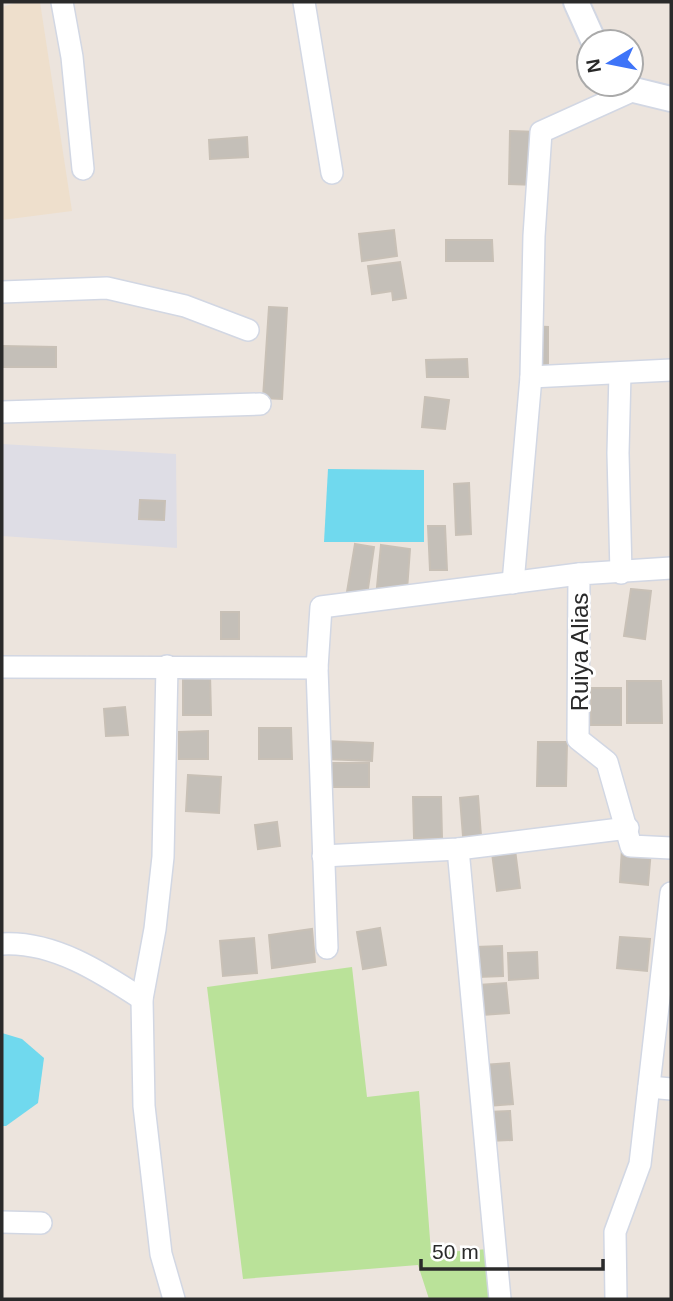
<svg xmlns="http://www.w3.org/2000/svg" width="673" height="1301" viewBox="0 0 673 1301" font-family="Arial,sans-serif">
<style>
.industrial{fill:#dedde5}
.education{fill:#eedfcc}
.green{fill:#bae299}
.water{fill:#70d9ee}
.building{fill:#c4bfb8;stroke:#c8c0b6;stroke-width:2}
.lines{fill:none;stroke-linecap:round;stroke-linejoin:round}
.minor-casing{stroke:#d2d7e3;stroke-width:24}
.tertiary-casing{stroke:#d2d7e3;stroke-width:28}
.minor{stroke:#fff;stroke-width:21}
.tertiary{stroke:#fff;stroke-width:24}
.labels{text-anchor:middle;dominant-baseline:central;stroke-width:6;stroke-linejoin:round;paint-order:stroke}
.street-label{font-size:24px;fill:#2a2a2a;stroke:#fff}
</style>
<rect width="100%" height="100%" fill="#ece4dd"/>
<path class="industrial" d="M 2,444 L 176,454 L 177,548 L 2,536 Z"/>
<path class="education" d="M 18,2 L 40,2 L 72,211 L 2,220 L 2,7 Z"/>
<path class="green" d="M 352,967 L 367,1097 L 419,1091 L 431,1253 L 489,1249 L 497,1299 L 429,1299 L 418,1265 L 243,1279 L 207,987 Z"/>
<g class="water">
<path d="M 328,469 L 424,470 L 424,542 L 324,542 Z"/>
<path d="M 2,1033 L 22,1039 L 44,1058 L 38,1103 L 6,1126 L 2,1126 Z"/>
</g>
<g class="building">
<path d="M 510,131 L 538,132 L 537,185 L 509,184 Z"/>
<path d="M 247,137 L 248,157 L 210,159 L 209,140 Z"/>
<path d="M 394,230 L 397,256 L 362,261 L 359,234 Z"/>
<path d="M 446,240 L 492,240 L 493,261 L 446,261 Z"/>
<path d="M 400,262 L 406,298 L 393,300 L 392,291 L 372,294 L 368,266 Z"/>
<path d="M 269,307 L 287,308 L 282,399 L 263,398 Z"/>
<path d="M 528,326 L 548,327 L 548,366 L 527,365 Z"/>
<path d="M 2,346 L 56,347 L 56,367 L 2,367 Z"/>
<path d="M 467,359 L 468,377 L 427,377 L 426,360 Z"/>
<path d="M 425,397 L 449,400 L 445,429 L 422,427 Z"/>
<path d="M 469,483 L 471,534 L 456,535 L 454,484 Z"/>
<path d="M 140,500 L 165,501 L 164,520 L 139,519 Z"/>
<path d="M 428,526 L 445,526 L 447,570 L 430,570 Z"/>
<path d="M 355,544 L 374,547 L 367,595 L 347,592 Z"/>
<path d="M 381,545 L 410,549 L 407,590 L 377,587 Z"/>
<path d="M 631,589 L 651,591 L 645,639 L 624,636 Z"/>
<rect x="221" y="612" width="18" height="27"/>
<path d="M 183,674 L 210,674 L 211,715 L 183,715 Z"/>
<path d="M 627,681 L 661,681 L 662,723 L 627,723 Z"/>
<rect x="591" y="688" width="30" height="37"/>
<path d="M 125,707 L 128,735 L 106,736 L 104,709 Z"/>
<path d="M 259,728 L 291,728 L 292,759 L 259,759 Z"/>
<path d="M 208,731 L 208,759 L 179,759 L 179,732 Z"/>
<path d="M 326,741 L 373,743 L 372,761 L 325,759 Z"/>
<path d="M 538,742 L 567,742 L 566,786 L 537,786 Z"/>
<rect x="323" y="763" width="46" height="24"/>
<path d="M 188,775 L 221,777 L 219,813 L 186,811 Z"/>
<path d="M 478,796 L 481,836 L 463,836 L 460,798 Z"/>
<path d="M 413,797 L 441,797 L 442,838 L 414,838 Z"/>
<path d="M 277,822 L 280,846 L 258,849 L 255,825 Z"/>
<path d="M 622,848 L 651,850 L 648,885 L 620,882 Z"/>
<path d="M 515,850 L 520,888 L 497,891 L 492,853 Z"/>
<path d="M 380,928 L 386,965 L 363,969 L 357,932 Z"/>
<path d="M 312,929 L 315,962 L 272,968 L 269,935 Z"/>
<path d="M 620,937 L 650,939 L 647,971 L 617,968 Z"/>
<path d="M 254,938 L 257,973 L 223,976 L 220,941 Z"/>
<path d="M 502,946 L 503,976 L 478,977 L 476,947 Z"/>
<path d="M 537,952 L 538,978 L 509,980 L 508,953 Z"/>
<path d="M 506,983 L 509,1013 L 482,1015 L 479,985 Z"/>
<path d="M 509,1063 L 513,1104 L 488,1106 L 484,1065 Z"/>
<path d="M 510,1111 L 512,1140 L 489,1141 L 488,1112 Z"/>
</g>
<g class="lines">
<defs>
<g id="minor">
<path d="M 62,2 L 72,57 L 83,169"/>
<path d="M 304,2 L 332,173"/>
<path d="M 2,292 L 107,288 L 185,306 L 248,330"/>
<path d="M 620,373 L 618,453 L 621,573"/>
<path d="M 531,377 L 671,370"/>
<path d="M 2,412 L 260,404"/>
<path d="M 671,568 L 579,574 L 578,739 L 607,762 L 631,846 L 671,848"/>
<path d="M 513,583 L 531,377 L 534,236 L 541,132 L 634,90"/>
<path d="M 167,666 L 163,857 L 155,929 L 142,999 L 144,1106 L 161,1254 L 174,1299"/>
<path d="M 2,667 L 317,668 L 321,607 L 579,574"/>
<path d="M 317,668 L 327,948"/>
<path d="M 458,849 L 500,1299"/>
<path d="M 323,856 L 458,849 L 628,828"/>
<path d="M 2,944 C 53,941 101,972 142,999"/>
<path d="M 649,1087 L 671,1089"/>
<path d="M 2,1222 L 41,1223"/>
<path d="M 616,1299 L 615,1232 L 640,1164 L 671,893"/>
</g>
<g id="tertiary">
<path d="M 576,2 L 594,42"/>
<path d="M 626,84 L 634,90 L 671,99"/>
</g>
</defs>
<use href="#minor" class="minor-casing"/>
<use href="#tertiary" class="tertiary-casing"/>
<use href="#minor" class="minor"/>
<use href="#tertiary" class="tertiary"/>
</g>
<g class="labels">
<g class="street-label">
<text transform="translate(579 652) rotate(-90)">Ruiya Alias</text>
</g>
</g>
<rect width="673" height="1301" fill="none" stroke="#2a2a2a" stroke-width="7"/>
<g transform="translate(610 63) rotate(260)"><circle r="33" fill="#ffffff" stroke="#aaaaaa" stroke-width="2"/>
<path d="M0-5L12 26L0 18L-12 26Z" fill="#3e74f8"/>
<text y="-10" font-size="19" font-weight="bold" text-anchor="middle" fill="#2a2a2a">N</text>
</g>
<path d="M421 1259v10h182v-10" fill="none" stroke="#2a2a2a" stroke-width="3.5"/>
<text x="432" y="1259" font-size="21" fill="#2a2a2a" stroke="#ffffff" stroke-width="5" paint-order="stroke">50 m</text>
</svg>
